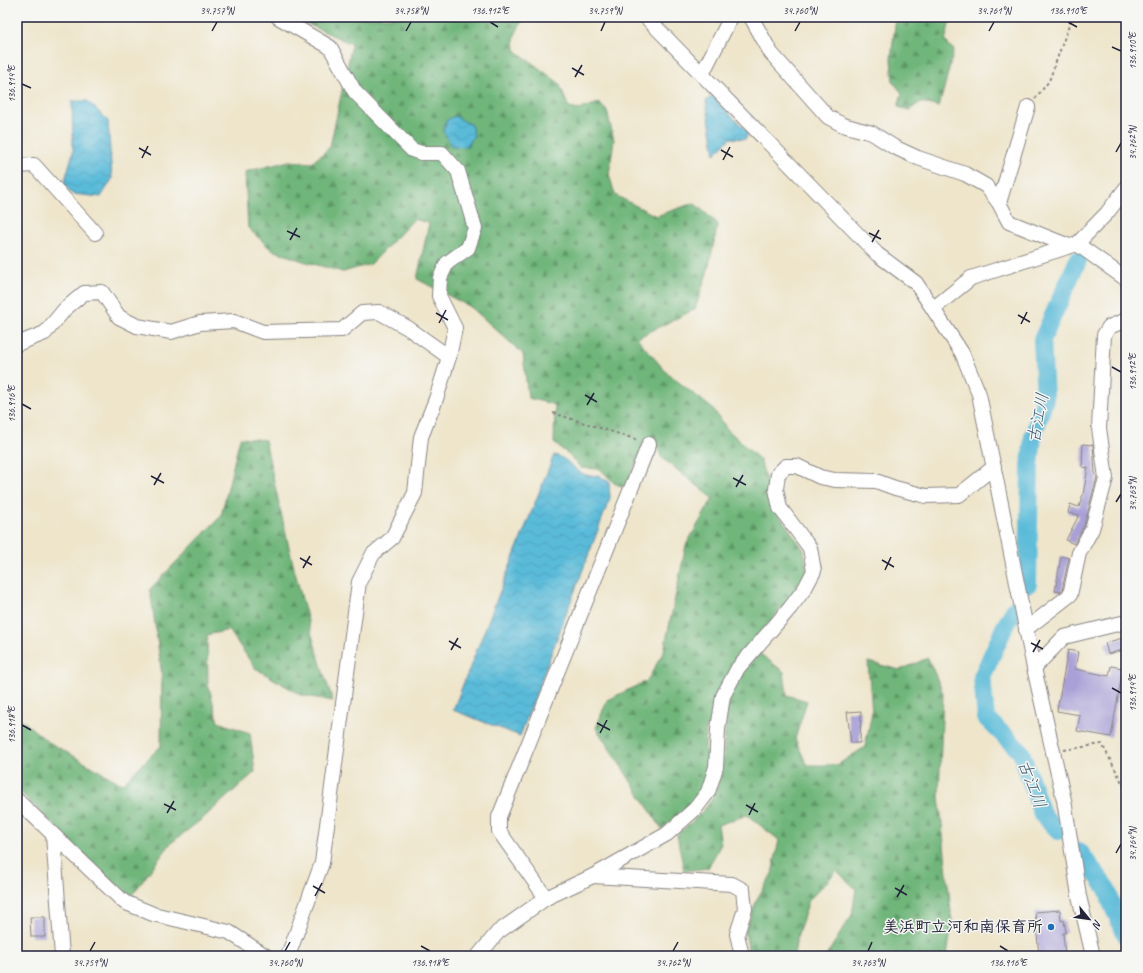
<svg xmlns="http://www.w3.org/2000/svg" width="1143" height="973" viewBox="0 0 1143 973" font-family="Caveat,'Klee One',sans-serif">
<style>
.forest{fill:url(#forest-firs);stroke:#496c5a}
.water{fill:url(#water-waves);stroke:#3e6e8a}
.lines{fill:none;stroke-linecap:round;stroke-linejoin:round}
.river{stroke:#5abbd9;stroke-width:18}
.building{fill:#a8a0d7}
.minor-casing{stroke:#888483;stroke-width:16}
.path{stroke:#888483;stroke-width:2;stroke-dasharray:3 3;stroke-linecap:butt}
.minor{stroke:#fff;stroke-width:14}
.ticks{fill:none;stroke:#22223b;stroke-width:1.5}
.poi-dot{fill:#1f6fb2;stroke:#f6f6f2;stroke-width:1.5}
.labels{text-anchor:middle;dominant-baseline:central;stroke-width:3;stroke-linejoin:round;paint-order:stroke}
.poi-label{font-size:16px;font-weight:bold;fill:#22223b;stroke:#f6f6f2;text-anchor:end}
.water-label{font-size:17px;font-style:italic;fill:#365872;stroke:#f6f6f2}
.neatline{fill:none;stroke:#22223b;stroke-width:1.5}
.ticks-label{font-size:10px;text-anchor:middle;fill:#22223b}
</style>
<defs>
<pattern id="forest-firs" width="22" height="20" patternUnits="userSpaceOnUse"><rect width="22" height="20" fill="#70b67a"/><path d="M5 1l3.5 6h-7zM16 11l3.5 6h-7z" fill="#5c9465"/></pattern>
<pattern id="water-waves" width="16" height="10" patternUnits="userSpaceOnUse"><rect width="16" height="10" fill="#5abbd9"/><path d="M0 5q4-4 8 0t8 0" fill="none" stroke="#4ea0bb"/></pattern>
</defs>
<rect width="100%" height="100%" fill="#f6f6f2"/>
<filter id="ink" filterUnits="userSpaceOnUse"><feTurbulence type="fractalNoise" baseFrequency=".025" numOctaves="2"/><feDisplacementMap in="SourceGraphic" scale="8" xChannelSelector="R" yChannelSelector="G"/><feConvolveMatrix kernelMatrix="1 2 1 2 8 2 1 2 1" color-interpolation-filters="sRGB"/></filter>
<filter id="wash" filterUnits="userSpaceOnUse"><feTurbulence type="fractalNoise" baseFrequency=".012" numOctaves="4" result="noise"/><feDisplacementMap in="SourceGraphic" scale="16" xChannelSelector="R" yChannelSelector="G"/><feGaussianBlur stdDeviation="0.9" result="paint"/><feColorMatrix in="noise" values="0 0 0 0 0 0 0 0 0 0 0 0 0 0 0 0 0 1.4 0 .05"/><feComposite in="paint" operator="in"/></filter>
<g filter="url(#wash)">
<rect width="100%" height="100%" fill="#eee5cb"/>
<g class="forest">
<path d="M 292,17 L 524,17 L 514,37 L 515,50 L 559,83 L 568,106 L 577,110 L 599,103 L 607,111 L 614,140 L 609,174 L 615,195 L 656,216 L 694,203 L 718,224 L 708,270 L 695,309 L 637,338 L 667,373 L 713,409 L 727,429 L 760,460 L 776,511 L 804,550 L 807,570 L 801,584 L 736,663 L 713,726 L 706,726 L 705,751 L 713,755 L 704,789 L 688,807 L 662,829 L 596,728 L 607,700 L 647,681 L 664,651 L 686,545 L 713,498 L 661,457 L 654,438 L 646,439 L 625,488 L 614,483 L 600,469 L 581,468 L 568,454 L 554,443 L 555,405 L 528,398 L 523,354 L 472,308 L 417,279 L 429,223 L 414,219 L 371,264 L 343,272 L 303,261 L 272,250 L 248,228 L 245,172 L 289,161 L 312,163 L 330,147 L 352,44 Z"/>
<path d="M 896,17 L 951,17 L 945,41 L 954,50 L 939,107 L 921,102 L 909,110 L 898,107 L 902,93 L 893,82 L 891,59 Z"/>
<path d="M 240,438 L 265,440 C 284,528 303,616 333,701 L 301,695 L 255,668 L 229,630 L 207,635 L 208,684 L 218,722 L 250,733 L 255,772 L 202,819 L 171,843 L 129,899 L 17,789 L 17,716 L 47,741 L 122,784 L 161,746 L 162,675 L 150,589 L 221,516 Z"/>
<path d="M 759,653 L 784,672 L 787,695 L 807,701 L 795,739 L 807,765 L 837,765 L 865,747 L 872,712 L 868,662 L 900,670 L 928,658 L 943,693 L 939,796 L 952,922 L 947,956 L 826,956 L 852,915 L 856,889 L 837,871 L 809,900 L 797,937 L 794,956 L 753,956 L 749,953 L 745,931 L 757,899 L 772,874 L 779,840 L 747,815 L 718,825 L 721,844 L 708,868 L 684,871 L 677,835 C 690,823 706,811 714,795 C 728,765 722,731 729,699 C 734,681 747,667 759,653 Z"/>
</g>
<g class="water">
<path d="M 712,96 L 748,132 L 746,139 L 730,138 L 715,154 L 706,101 Z"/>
<path d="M 72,101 L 88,101 L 108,121 L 112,179 L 101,197 L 72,194 L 64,184 L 73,152 Z"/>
<path d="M 455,116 L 471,125 L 474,136 L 466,147 L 452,146 L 443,131 L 447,120 Z"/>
<path d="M 554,455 C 573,459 577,480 598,475 L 609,482 L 610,498 L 520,736 L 453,710 Z"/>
</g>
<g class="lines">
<g class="river">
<path d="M 1028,584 L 1030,465 L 1033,436 L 1045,399 L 1042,340 L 1078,260"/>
<path d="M 1015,609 L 1005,626 L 982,677 L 986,718 L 1021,752 L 1042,814 L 1058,831"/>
<path d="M 1079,851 L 1107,889 L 1112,905 L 1126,935"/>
</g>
</g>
<g id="blocks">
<g class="building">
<path d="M 1083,444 L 1093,445 L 1095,473 L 1097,477 L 1084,526 L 1074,544 L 1066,540 L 1079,515 L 1068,513 L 1070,504 L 1079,507 L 1083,494 L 1088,468 L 1082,467 Z"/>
<path d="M 1061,556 L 1069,558 L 1062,590 L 1060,592 L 1055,591 Z"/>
<path d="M 1126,637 L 1126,649 L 1108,654 L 1105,643 Z"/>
<path d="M 1068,650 L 1078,652 L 1075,669 L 1109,676 L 1111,666 L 1123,668 L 1111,737 L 1077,731 L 1080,715 L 1057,711 Z"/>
<path d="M 861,711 L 860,743 L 851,743 L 847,712 Z"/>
<path d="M 1060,910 L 1061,921 L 1064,920 L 1066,933 L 1063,933 L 1065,956 L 1039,956 L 1035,912 Z"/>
<path d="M 30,917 L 45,917 L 45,937 L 31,937 Z"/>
</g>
</g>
</g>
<g filter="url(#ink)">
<use href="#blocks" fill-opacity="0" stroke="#888483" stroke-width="1"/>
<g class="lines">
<defs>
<g id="minor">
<path d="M 278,17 L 330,47 L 355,92 L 412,150 L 421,153 L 442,153 L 458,171 L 475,228 L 468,248 L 447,263 L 440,278 L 439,296 L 455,328 L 449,357 L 436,399 L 421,437 L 415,493 L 392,538 L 373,554 L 359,582 L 322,863 L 288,956"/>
<path d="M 646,17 L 877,254 L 916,283 L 962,353 L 979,394 L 1034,668 L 1064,800 L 1079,896 L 1093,956"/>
<path d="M 751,17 L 771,53 L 828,117 L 843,125 L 872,133 L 894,147 L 918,158 L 965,174 L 986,186 L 999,203 L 1009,222 L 1069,246"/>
<path d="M 702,74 L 731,17"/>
<path d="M 17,166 L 34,165 L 95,233"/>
<path d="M 999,203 L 1028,107"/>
<path d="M 1077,244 L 1126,279"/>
<path d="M 934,308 L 971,278 L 1077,244 L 1107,213 L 1126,188"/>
<path d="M 17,344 L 45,333 L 65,309 L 84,293 L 102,292 L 119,317 L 137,326 L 171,332 L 200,323 L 234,321 L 263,332 L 342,330 L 362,313 L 379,312 L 408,328 L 449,357"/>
<path d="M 1026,629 L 1070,595 L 1079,553 L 1092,529 L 1106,478 L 1099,428 L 1104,335 L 1109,327 L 1126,320"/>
<path d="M 1034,668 L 1064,637 L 1126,622"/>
<path d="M 17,800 L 124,902 L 153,914 L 229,932 L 266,956"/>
<path d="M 53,835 L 62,956"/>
<path d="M 593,876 L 732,884 L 743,890 L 745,909 L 737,934 L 742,956"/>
<path d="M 546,898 L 499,831 L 499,817 L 649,444"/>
<path d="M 478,956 L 498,932 L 546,898 L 593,876 L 667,834 L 695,809 L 708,792 L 716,767 L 718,729 L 723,696 L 738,668 L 790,608 L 805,588 L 814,571 L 810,548 L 780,508 L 776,489 L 778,474 L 786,466 L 797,466 L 820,477 L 835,480 L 876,481 L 895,488 L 926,496 L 959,495 L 994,467"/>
</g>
</defs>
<use href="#minor" class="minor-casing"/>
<g class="path">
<path d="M 1035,99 L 1049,81 L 1072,17"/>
<path d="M 553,413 L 638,440"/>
<path d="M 1064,750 L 1102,744 L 1126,790"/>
</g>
<use href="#minor" class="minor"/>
</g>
</g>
<path class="ticks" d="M 490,22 L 498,27M 1068,22 L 1077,27M 212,31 L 217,22M 406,31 L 411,22M 601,31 L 605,22M 795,31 L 800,22M 989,31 L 994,22M 1112,47 L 1121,51M 572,68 L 584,75M 575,77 L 582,65M 22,84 L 31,88M 139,148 L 151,155M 721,150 L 733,157M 1116,152 L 1121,143M 142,158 L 148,146M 723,160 L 730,147M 287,231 L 300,237M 869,233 L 881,239M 290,240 L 297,228M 872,242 L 879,230M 436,313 L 448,320M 1018,315 L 1030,322M 439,323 L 446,310M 1021,324 L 1027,312M 1112,367 L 1121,372M 585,395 L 597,402M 22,404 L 31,409M 587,405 L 594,393M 151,476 L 164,483M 733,478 L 746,485M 154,485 L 161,473M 736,487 L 743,475M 1116,502 L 1121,494M 300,558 L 312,565M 882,560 L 894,567M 303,568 L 310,556M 885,570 L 891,557M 449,641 L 461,648M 1031,643 L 1043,649M 451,650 L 458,638M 1033,652 L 1040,640M 1112,688 L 1121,693M 597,723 L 610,730M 22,725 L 31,730M 600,733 L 607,720M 164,804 L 176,810M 746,805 L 758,812M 167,813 L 174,801M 749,815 L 755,803M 1116,853 L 1121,844M 313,886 L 325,893M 895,888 L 907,895M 315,896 L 322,883M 897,897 L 904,885M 421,946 L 430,951M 1000,946 L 1008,951M 90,951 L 95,942M 285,951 L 290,942M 673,951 L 678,942M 868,951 L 872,942"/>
<circle class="poi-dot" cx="1051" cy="927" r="4"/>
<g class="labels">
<g class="poi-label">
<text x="1043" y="927">美浜町立河和南保育所</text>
</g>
<g class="water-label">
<text transform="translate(1038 418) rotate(-79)">古江川</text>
<text transform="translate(1032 784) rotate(70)">古江川</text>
</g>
</g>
<rect width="1143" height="973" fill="none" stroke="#f6f6f2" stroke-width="44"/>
<g transform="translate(1089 919) rotate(119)" stroke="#f6f6f2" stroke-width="3" paint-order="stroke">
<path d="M0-3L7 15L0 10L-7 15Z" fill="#22223b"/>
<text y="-6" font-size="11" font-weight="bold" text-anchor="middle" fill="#22223b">N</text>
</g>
<rect x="22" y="22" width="1099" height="929" class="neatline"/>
<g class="ticks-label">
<text x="217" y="14">34.757°N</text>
<text x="411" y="14">34.758°N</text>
<text x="490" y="14">136.912°E</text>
<text x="605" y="14">34.759°N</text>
<text x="800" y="14">34.760°N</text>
<text x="994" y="14">34.761°N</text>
<text x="1068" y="14">136.910°E</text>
<text transform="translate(1132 51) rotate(-90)" y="4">136.910°E</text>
<text transform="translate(11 84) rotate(-90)" y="4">136.914°E</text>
<text transform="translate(1132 143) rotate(-90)" y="4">34.762°N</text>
<text transform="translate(1132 372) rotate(-90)" y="4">136.912°E</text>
<text transform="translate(11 404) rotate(-90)" y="4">136.916°E</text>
<text transform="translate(1132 494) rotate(-90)" y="4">34.763°N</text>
<text transform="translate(1132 693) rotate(-90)" y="4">136.914°E</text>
<text transform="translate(11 725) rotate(-90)" y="4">136.918°E</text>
<text transform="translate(1132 844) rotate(-90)" y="4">34.764°N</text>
<text x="90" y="966">34.759°N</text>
<text x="285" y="966">34.760°N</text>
<text x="430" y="966">136.918°E</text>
<text x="673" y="966">34.762°N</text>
<text x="868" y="966">34.763°N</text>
<text x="1008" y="966">136.916°E</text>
</g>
</svg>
